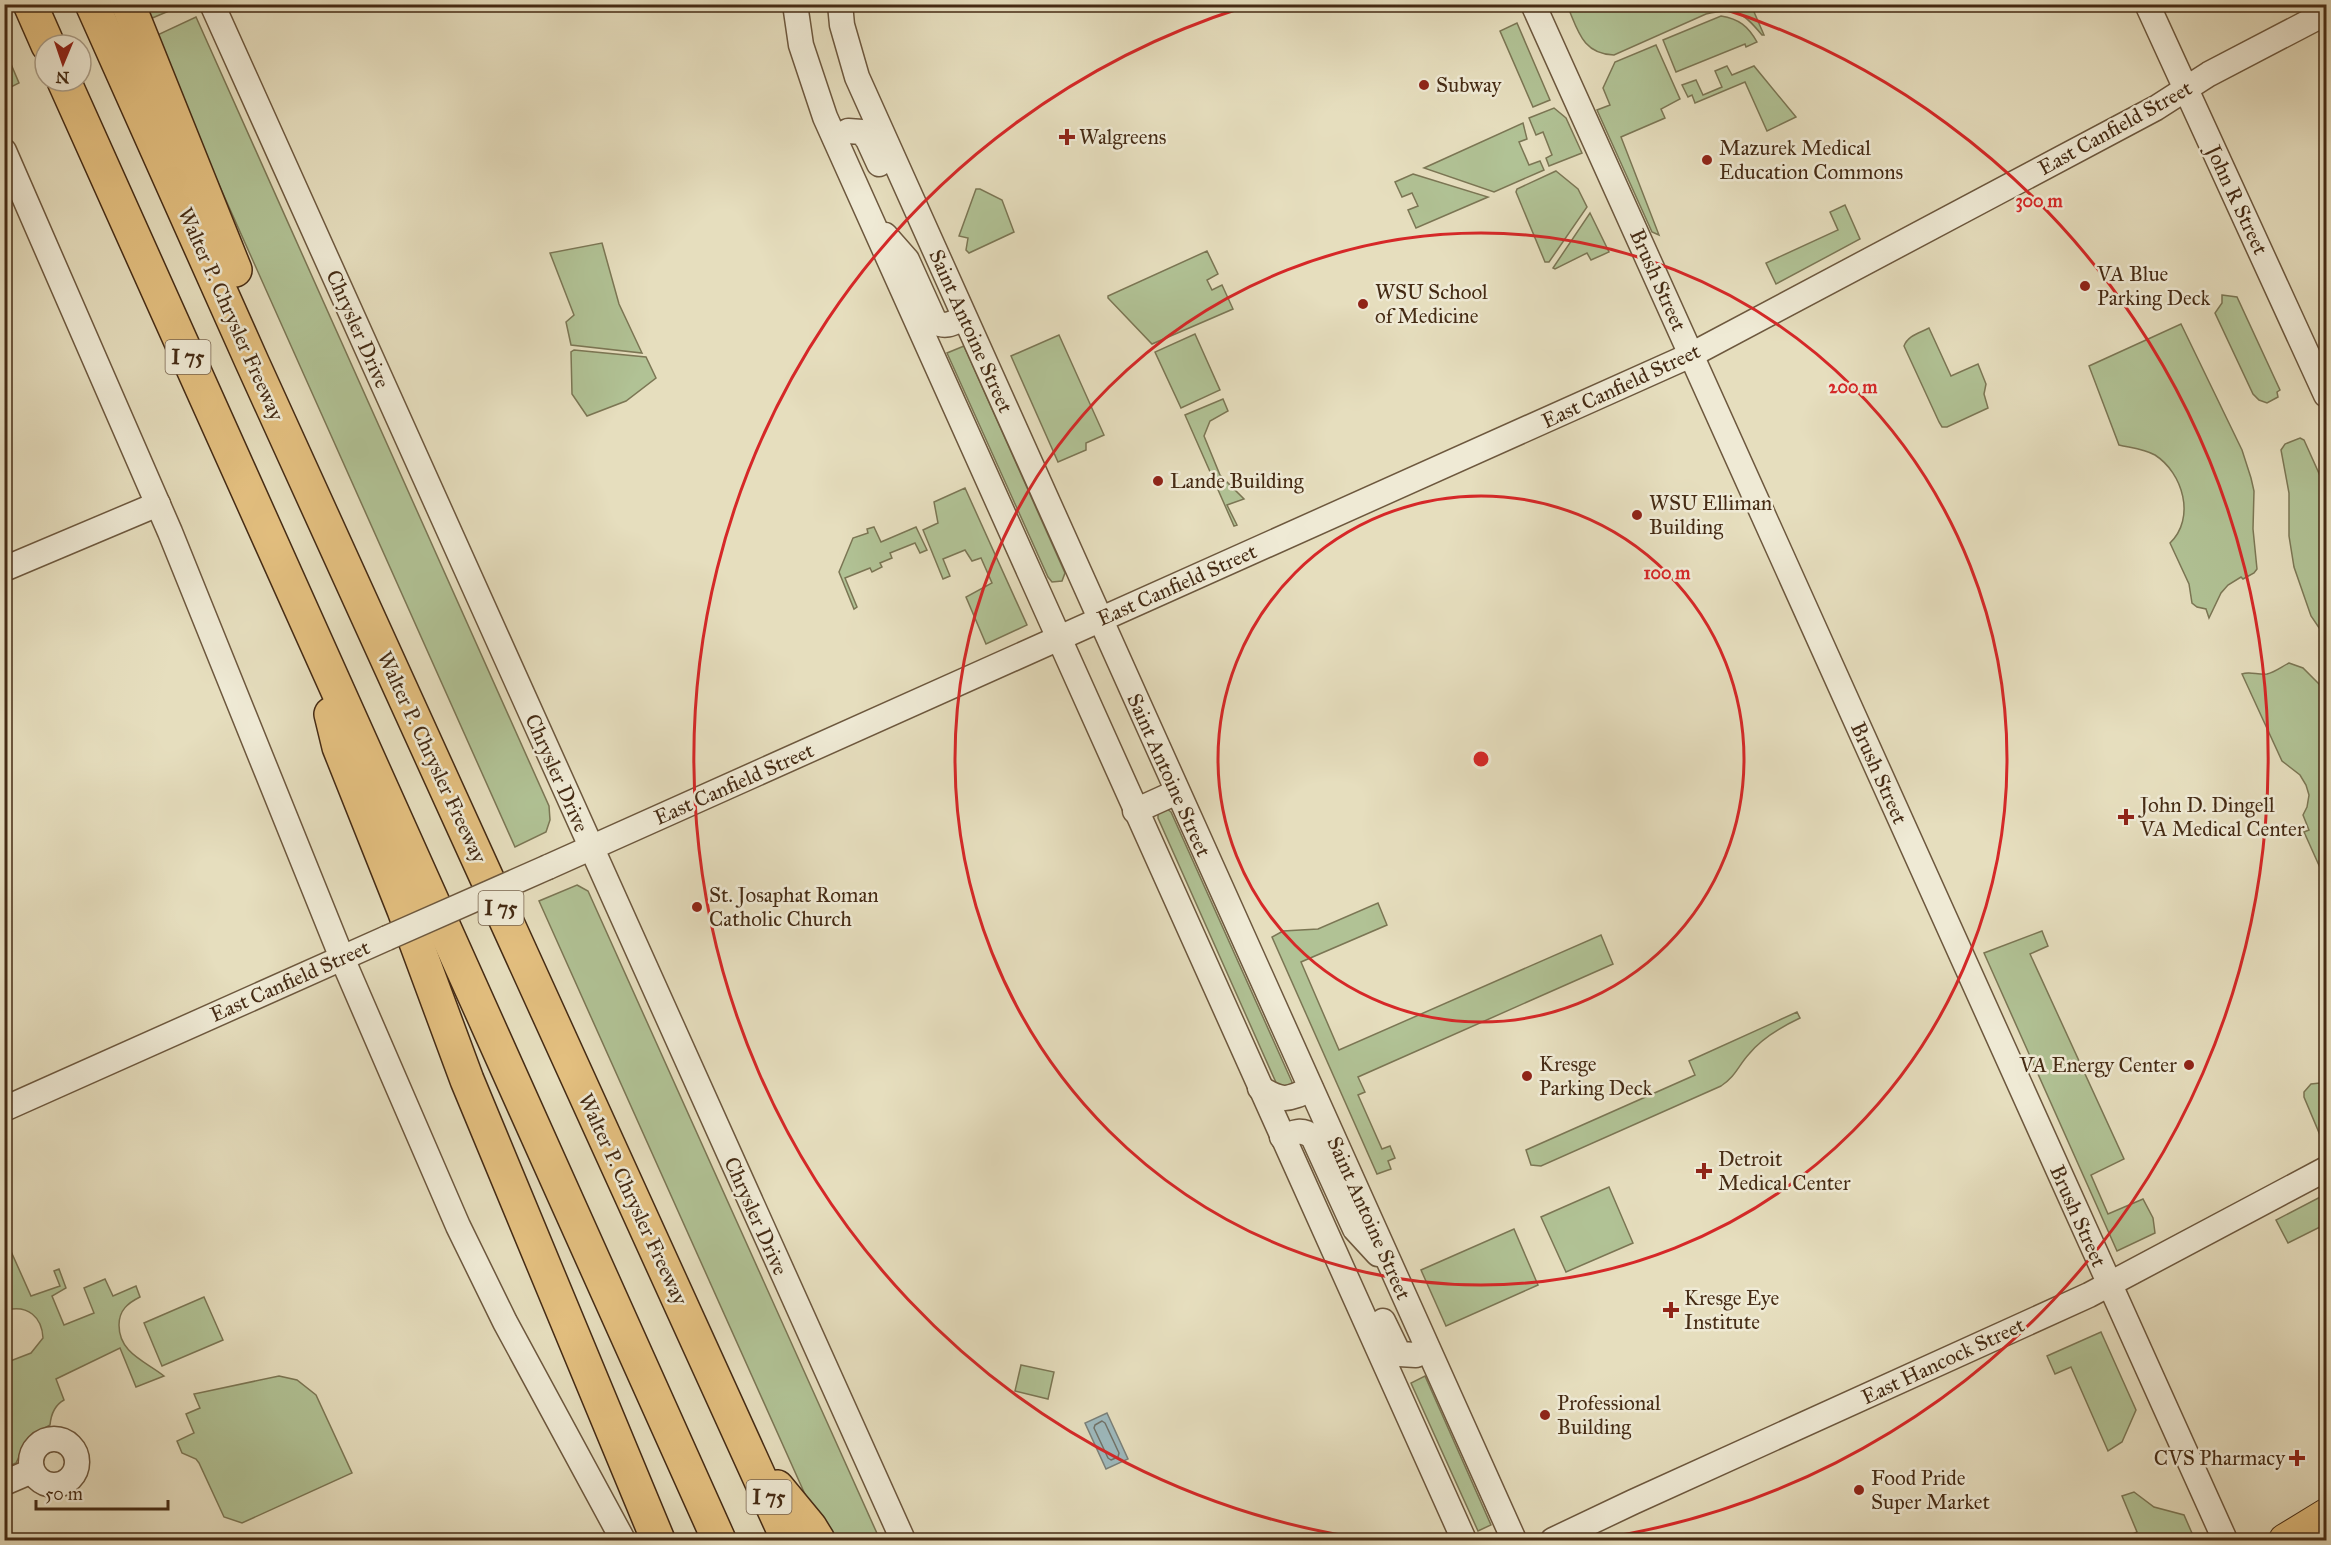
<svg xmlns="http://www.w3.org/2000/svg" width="2331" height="1545" viewBox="0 0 2331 1545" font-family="'IM FELL Great Primer',serif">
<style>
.green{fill:#b1c295;stroke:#7b7654;stroke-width:1.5}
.water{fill:#9db9bd;stroke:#7a8079;stroke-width:1.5}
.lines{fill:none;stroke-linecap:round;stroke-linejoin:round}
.shore{stroke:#717268;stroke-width:1.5}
.minor-casing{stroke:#6d583e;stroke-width:27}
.major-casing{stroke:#452b14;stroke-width:34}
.highway-casing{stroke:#452b14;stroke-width:36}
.minor{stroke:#efead5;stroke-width:24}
.major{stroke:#e3bf7f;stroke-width:32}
.highway{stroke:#e3bf7f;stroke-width:33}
.minor-bridge-casing{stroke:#6d583e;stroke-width:27;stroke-linecap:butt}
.minor-bridge{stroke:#efead5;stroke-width:24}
.ring{fill:none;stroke:#d62828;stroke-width:3}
.poi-dot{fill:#8f2418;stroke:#efead5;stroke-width:2}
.labels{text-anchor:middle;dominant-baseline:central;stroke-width:5;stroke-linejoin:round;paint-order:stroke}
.shield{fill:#efead5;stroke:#78644e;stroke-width:1.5}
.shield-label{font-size:20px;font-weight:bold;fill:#452b14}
.poi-label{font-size:21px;fill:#452b14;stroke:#efead5;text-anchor:start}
.street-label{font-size:21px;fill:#452b14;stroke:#efead5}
.centre{fill:#d62828;stroke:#efead5;stroke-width:3}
.ring-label{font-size:18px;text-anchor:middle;font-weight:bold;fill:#d62828;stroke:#efead5;stroke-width:5;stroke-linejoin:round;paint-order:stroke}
</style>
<rect width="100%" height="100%" fill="#e6debe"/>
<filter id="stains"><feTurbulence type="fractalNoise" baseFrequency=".00333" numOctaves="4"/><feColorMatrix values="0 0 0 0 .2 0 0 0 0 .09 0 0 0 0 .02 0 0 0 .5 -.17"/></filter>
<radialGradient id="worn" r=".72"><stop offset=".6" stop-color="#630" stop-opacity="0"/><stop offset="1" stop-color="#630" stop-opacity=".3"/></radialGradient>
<g class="green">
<path d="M 137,4 L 183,5 L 143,22 Z"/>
<path d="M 1567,5 L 1751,5 L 1764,35 L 1762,35 C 1743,12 1736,7 1706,14 L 1614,55 C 1582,54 1578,30 1567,5 Z"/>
<path d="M 1721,16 C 1739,19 1748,26 1757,42 L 1746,47 L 1745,44 L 1676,72 L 1663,40 Z"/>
<path d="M 196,17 L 549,806 L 550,820 L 546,832 L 515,847 L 153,37 Z"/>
<path d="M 1517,23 L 1550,100 L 1533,107 L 1500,31 Z"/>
<path d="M 1656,45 L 1680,99 L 1661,109 L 1665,118 L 1621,137 L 1659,235 L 1652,232 L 1597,110 L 1610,105 L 1603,88 L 1615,62 Z"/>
<path d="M 5,50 L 19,83 L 5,90 L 4,90 Z"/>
<path d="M 1727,66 L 1732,75 L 1754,66 L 1796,117 L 1767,131 L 1745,82 L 1695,103 L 1692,95 L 1688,97 L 1682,85 L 1696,80 L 1703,95 L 1722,87 L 1715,71 Z"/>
<path d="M 1554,108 L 1566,118 L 1582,153 L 1549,166 L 1546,158 L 1552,155 L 1543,132 L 1536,135 L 1529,118 Z"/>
<path d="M 1523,123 L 1527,139 L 1519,142 L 1529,165 L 1540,161 L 1544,170 L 1494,192 L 1424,168 Z"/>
<path d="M 1556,171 L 1578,189 L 1587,207 L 1549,262 L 1545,262 L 1516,192 L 1517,189 Z"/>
<path d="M 1413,174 L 1488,197 L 1416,228 L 1408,210 L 1418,206 L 1412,193 L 1402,197 L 1395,182 Z"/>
<path d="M 976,189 L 980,189 L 1002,200 L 1014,232 L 969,253 L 966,250 L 968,238 L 959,236 Z"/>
<path d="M 1845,205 L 1860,239 L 1776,284 L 1766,263 L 1838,230 L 1830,212 Z"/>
<path d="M 1590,213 L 1609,252 L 1591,260 L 1587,253 L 1555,269 L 1553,268 Z"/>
<path d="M 602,243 L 619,304 L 642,353 L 571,345 L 566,322 L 574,315 L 550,253 Z"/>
<path d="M 1207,251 L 1218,274 L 1207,280 L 1212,290 L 1222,285 L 1233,309 L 1152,344 L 1108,298 L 1108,296 Z"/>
<path d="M 2222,295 L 2237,297 L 2280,390 L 2277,392 L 2278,397 L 2267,403 L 2259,400 L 2253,394 L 2215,313 L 2222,303 Z"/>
<path d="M 2181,324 L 2242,450 L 2251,478 L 2254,491 L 2253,529 L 2257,569 L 2254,573 L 2243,579 L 2241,577 L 2228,585 L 2221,593 L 2209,618 L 2206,609 L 2197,607 L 2192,603 L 2189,584 L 2170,543 C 2196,518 2183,473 2155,455 C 2144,449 2132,448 2119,445 L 2089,366 Z"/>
<path d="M 1929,328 L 1951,376 L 1978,364 L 1986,384 L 1984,394 L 1988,408 L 1947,427 L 1942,427 L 1939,422 L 1904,346 C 1908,335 1920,333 1929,328 Z"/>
<path d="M 1195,334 L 1220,390 L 1181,408 L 1155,352 Z"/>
<path d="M 1059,335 L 1104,435 L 1086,443 L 1086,450 L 1058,462 L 1011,356 Z"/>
<path d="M 964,346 L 1065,573 L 1062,581 L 1052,582 L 1048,577 L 947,353 Z"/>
<path d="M 574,350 L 646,357 L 656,378 L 626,401 L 587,416 L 572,394 L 571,352 Z"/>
<path d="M 1223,399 L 1228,411 L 1210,421 L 1204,436 L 1220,475 L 1244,499 L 1227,505 L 1237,525 L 1234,526 L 1185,415 Z"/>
<path d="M 2300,438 L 2304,440 L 2326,489 L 2326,638 L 2311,616 L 2294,567 L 2289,536 L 2289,493 L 2281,450 L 2285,444 Z"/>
<path d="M 965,488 L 1027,625 L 986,644 L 966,597 L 992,583 L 981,558 L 972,561 L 965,550 L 943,559 L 950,576 L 943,579 L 923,530 L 938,523 L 934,502 Z"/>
<path d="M 874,527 L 881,542 L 916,527 L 927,550 L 920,553 L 915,543 L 890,553 L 892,558 L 880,563 L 882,567 L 872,572 L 870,568 L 845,578 L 857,607 L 854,609 L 839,572 L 853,538 L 868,533 L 867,529 Z"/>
<path d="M 2289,663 L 2303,668 L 2326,691 L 2326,881 L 2304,832 L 2309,830 L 2303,815 L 2307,807 L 2309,795 L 2306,785 L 2300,775 L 2282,761 L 2242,674 C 2249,671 2258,675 2267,674 C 2275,672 2281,667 2289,663 Z"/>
<path d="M 1167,809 L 1171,812 L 1292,1082 L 1291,1088 L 1278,1087 L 1158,818 L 1158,812 Z"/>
<path d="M 577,885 L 588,891 L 880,1540 L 827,1540 L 808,1501 L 539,901 Z"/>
<path d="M 1378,903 L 1387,925 L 1301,962 L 1339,1050 L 1601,935 L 1613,964 L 1358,1077 L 1365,1092 L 1358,1095 L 1382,1149 L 1390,1146 L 1395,1158 L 1388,1161 L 1391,1169 L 1377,1174 L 1272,937 L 1283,931 L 1318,929 Z"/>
<path d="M 2042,931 L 2048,946 L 2030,954 L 2124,1159 L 2091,1175 L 2108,1214 L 2143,1199 L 2153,1218 L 2155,1233 L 2117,1251 L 1984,953 Z"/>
<path d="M 1797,1012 L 1800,1018 C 1781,1027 1762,1038 1749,1054 C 1738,1066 1736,1076 1721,1086 L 1541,1166 L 1531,1165 L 1526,1150 L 1695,1075 L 1689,1061 Z"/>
<path d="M 2320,1083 L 2326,1090 L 2326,1140 L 2323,1142 L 2304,1097 L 2304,1092 L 2311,1084 Z"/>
<path d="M 1609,1187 L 1633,1243 L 1566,1272 L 1541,1217 Z"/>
<path d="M 2326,1194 L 2326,1224 L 2288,1243 L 2276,1220 Z"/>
<path d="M 1514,1229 L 1538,1285 L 1446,1326 L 1421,1270 Z"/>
<path d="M 5,1238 L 31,1296 L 60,1286 L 54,1271 L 59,1269 L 66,1288 L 52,1296 L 64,1325 L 94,1313 L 84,1288 L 105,1279 L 113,1296 L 136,1286 L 140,1297 C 128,1303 119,1310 119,1325 C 119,1353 145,1361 164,1376 L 136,1387 L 120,1348 L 56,1379 L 64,1400 C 55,1405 51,1414 50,1425 L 28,1438 L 16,1463 L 5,1468 L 5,1363 L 31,1353 L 43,1338 C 42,1317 28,1305 7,1310 L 4,1295 Z"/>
<path d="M 204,1297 L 223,1340 L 162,1366 L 144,1323 Z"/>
<path d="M 2101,1332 L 2136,1410 L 2122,1442 L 2108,1451 L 2071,1367 L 2055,1374 L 2047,1356 Z"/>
<path d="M 1021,1365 L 1054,1372 L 1048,1399 L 1015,1391 Z"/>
<path d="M 279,1376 L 297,1380 L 316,1395 L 352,1473 L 242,1523 L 224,1517 L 199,1463 L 196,1459 L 182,1453 L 177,1441 L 194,1433 L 186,1414 L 200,1408 L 194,1394 Z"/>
<path d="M 1425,1376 L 1491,1525 L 1478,1531 L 1411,1383 Z"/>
<path d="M 2134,1492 L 2154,1507 L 2184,1515 L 2195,1540 L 2120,1540 L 2137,1532 L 2122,1496 Z"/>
</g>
<path class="water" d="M 1107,1413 L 1128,1459 L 1106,1469 L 1085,1423 Z"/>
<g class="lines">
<path class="shore" d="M 1102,1421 L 1105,1423 L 1119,1453 L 1118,1457 L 1111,1460 L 1108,1458 L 1094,1428 L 1095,1425 Z"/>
<defs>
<g id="minor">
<path d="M 212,4 L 903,1540"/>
<path d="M 795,4 L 801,45 L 825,117 L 1464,1540"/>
<path d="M 840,4 L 842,25 L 857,77 L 1514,1540"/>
<path d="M 1533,4 L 2225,1540"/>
<path d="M 2147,4 L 2326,395"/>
<path d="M 835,138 L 848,131 L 862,132 L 868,140 L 879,164"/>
<path d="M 4,151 L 170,532 L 342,958 L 458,1226 L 505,1322 L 623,1540"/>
<path d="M 885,235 L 907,260 L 935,322 C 946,328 953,323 964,318"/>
<path d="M 4,569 L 158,504"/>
<path d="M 1135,811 L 1177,792"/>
<path d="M 548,867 L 1691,355 L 2156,108 L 2209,74 L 2326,13"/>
<path d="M 1260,1088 C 1283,1102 1287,1100 1311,1089"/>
<path d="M 4,1109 L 387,938"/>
<path d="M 1282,1137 C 1295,1132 1302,1128 1313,1137 L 1355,1229 L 1378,1254"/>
<path d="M 1383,1321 L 1399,1354 L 1416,1355 L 1428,1350"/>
<circle cx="54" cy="1462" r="23"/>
<path d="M 4,1483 L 32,1471"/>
<path d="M 1553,1540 L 1633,1502 L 2089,1295 L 2326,1169"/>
</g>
<path id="major" d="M 2285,1540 L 2326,1515"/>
<g id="highway">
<path d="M 30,4 L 48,45"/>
<path d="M 92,4 L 252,362 L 788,1540"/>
<path d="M 128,4 L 235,270"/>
<path d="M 64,81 L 719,1540"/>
<path d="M 331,714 L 339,747 L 404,910 L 467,1080 L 658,1540"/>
<path d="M 777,1487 L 810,1527 L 818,1540"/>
</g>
</defs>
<use href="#minor" class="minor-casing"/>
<use href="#major" class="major-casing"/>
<use href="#highway" class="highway-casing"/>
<use href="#minor" class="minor"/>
<use href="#major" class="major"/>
<use href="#highway" class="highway"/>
<defs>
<path id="minor-bridge" d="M 387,938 L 548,867"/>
</defs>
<use href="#minor-bridge" class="minor-bridge-casing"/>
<use href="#minor-bridge" class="minor-bridge"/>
</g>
<g class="ring">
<circle cx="1481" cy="759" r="263"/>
<circle cx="1481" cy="759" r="526"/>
<path d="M1371 1540A789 789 0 0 1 1244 7M1718 7A789 789 0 0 1 1591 1540"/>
</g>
<g class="poi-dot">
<circle cx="1424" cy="85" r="6"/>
<path d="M1064 128h6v6h6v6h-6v6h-6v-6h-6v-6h6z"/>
<circle cx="1707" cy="160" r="6"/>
<circle cx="2085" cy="286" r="6"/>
<circle cx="1363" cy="304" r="6"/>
<circle cx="1158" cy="481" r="6"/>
<circle cx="1637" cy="515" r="6"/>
<path d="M2123 808h6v6h6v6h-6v6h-6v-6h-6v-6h6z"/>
<circle cx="697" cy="907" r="6"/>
<circle cx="2189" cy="1065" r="6"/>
<circle cx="1527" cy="1076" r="6"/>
<path d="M1701 1162h6v6h6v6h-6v6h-6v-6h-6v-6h6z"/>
<path d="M1668 1301h6v6h6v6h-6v6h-6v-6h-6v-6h6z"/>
<circle cx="1545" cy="1415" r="6"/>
<path d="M2294 1449h6v6h6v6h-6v6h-6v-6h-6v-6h6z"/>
<circle cx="1859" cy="1490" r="6"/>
</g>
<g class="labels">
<g class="shield">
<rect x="165.5" y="340" width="45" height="34" rx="4.5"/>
<rect x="478.5" y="891" width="45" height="34" rx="4.5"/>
<rect x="746.5" y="1480" width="45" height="34" rx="4.5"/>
</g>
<g class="shield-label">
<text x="188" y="357">I 75</text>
<text x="501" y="908">I 75</text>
<text x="769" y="1497">I 75</text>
</g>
<g class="poi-label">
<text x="1436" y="85">Subway</text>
<text x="1079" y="137">Walgreens</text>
<text x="1719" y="148">Mazurek Medical<tspan x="1719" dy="24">Education Commons</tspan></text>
<text x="2097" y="274">VA Blue<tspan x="2097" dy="24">Parking Deck</tspan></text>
<text x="1375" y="292">WSU School<tspan x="1375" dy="24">of Medicine</tspan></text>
<text x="1170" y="481">Lande Building</text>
<text x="1649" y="503">WSU Elliman<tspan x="1649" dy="24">Building</tspan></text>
<text x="2140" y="805">John D. Dingell<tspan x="2140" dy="24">VA Medical Center</tspan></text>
<text x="709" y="895">St. Josaphat Roman<tspan x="709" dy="24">Catholic Church</tspan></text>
<text x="1539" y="1064">Kresge<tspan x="1539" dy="24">Parking Deck</tspan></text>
<text x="2177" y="1065" text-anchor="end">VA Energy Center</text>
<text x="1718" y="1159">Detroit<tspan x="1718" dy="24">Medical Center</tspan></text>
<text x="1684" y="1298">Kresge Eye<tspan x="1684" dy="24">Institute</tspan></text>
<text x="1557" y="1403">Professional<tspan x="1557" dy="24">Building</tspan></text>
<text x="2285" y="1458" text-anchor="end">CVS Pharmacy</text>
<text x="1871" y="1478">Food Pride<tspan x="1871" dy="24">Super Market</tspan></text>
</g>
<g class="street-label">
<text transform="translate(2115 128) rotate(-29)">East Canfield Street</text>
<text transform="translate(2237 200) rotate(65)">John R Street</text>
<text transform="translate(1658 280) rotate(66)">Brush Street</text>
<text transform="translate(231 314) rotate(66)">Walter P. Chrysler Freeway</text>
<text transform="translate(358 329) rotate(66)">Chrysler Drive</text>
<text transform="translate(971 331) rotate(66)">Saint Antoine Street</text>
<text transform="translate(1621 386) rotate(-25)">East Canfield Street</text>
<text transform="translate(1177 585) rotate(-24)">East Canfield Street</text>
<text transform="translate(432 757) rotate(65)">Walter P. Chrysler Freeway</text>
<text transform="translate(557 773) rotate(66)">Chrysler Drive</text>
<text transform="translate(1879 773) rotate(66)">Brush Street</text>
<text transform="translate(1169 775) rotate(66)">Saint Antoine Street</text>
<text transform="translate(734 784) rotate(-24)">East Canfield Street</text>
<text transform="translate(290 981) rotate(-24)">East Canfield Street</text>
<text transform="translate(633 1199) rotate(65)">Walter P. Chrysler Freeway</text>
<text transform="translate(756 1216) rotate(66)">Chrysler Drive</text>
<text transform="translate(2078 1216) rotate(66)">Brush Street</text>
<text transform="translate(1369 1218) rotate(66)">Saint Antoine Street</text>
<text transform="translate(1943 1361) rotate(-25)">East Hancock Street</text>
</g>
</g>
<circle cx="1481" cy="759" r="9" class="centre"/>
<g class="ring-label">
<text x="2039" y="207">300 m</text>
<text x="1853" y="393">200 m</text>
<text x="1667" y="579">100 m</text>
</g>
<rect width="2331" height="1545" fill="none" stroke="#e6debe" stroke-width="24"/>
<rect x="6" y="6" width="2319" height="1533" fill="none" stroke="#452b14" stroke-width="3"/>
<rect x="12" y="12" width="2307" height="1521" fill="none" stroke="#452b14" stroke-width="1.5"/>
<g transform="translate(63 63) rotate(182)"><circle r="28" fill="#efead5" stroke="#ab9e88" stroke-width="1.5"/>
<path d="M0-4.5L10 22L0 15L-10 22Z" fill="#8f2418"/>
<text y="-9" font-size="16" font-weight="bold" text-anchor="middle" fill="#452b14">N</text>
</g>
<path d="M36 1500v9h132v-9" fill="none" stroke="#452b14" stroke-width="3"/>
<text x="45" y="1500" font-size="18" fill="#452b14" stroke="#efead5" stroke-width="4.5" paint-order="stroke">50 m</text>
<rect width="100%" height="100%" filter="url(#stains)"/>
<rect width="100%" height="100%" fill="url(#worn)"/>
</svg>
